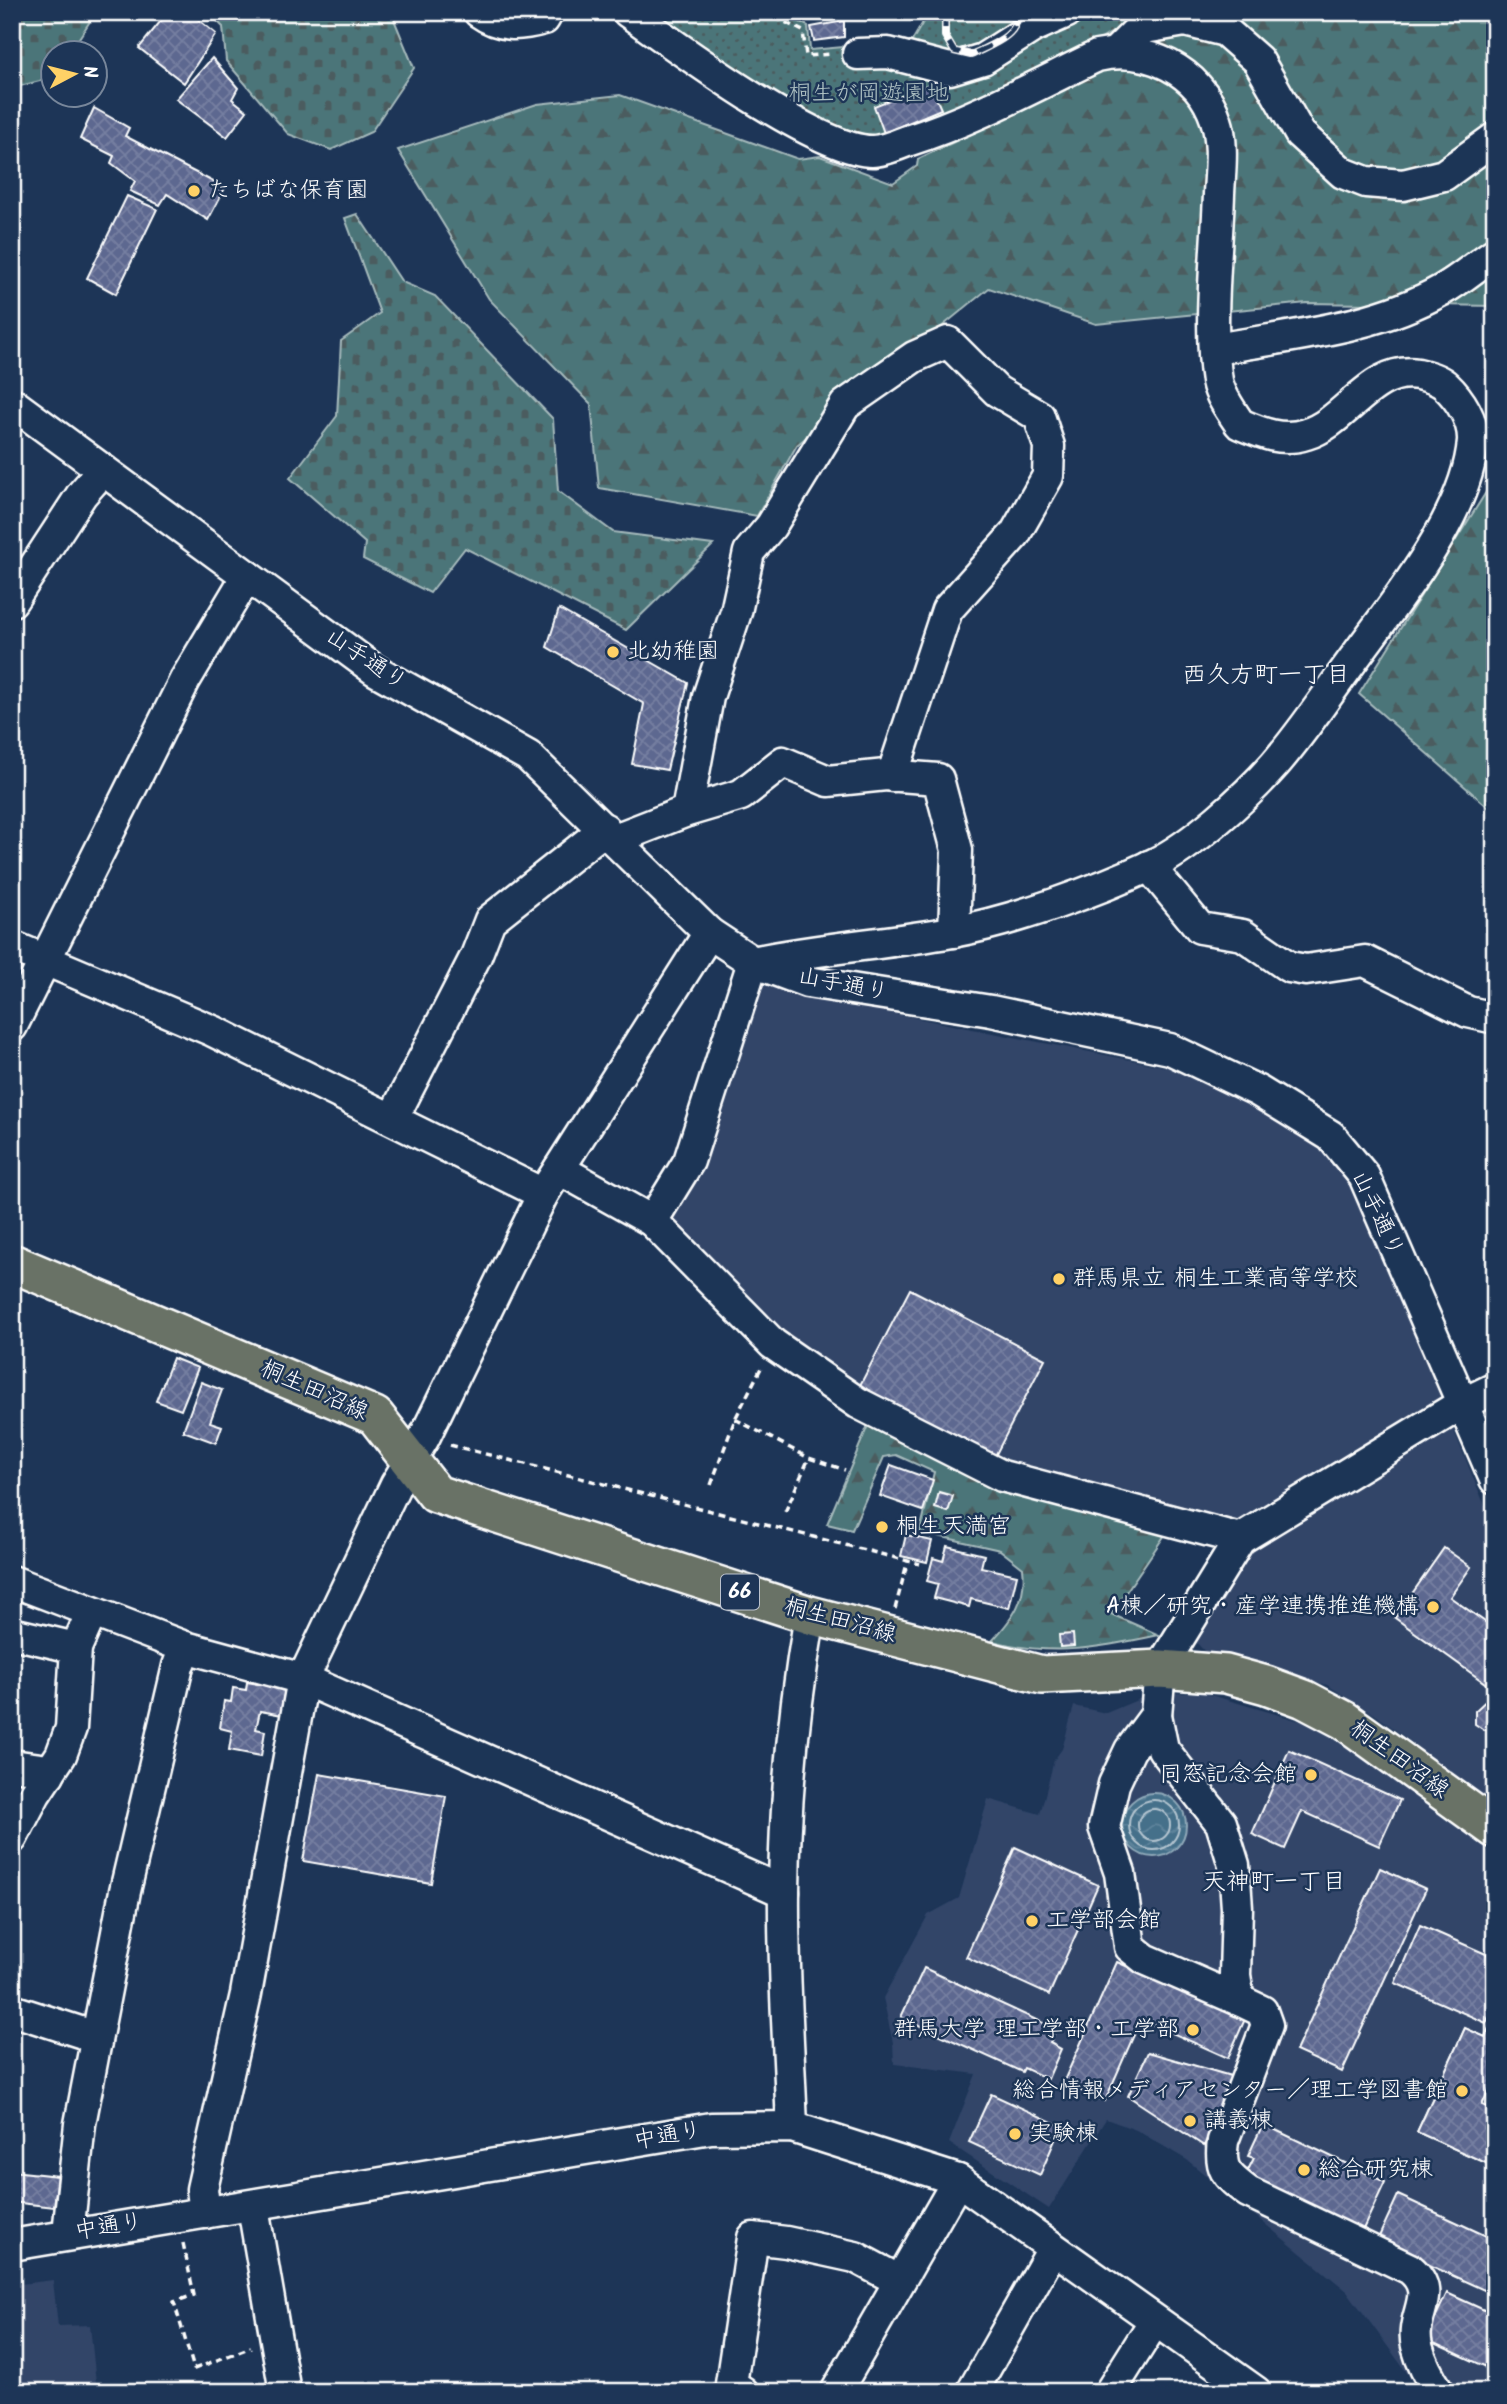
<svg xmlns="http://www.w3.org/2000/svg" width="1507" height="2404" viewBox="0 0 1507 2404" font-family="Kalam,'Klee One',sans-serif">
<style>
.built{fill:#304468}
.grass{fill:url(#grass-dots);stroke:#a6babc;stroke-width:2}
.forest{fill:url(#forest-firs);stroke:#a6babc;stroke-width:2}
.cemetery{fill:url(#cemetery-stones);stroke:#a6babc;stroke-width:2}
.water{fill:url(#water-waves);stroke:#8fa9b9;stroke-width:2}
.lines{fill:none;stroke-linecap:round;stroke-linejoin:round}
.shore{stroke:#b4c5d0;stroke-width:2}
.building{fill:url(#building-cross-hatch);stroke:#fff;stroke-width:2}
.minor-casing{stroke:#fff;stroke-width:35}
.major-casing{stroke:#fff;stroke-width:42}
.path{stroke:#fff;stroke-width:3.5;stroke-dasharray:7 5;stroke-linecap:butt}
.minor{stroke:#1d3557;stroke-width:30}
.major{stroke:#697266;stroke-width:37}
.rail-casing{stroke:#fff;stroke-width:8}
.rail{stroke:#1d3557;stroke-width:5;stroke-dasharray:16;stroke-linecap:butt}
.poi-dot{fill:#ffd166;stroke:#1d3557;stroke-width:2.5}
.labels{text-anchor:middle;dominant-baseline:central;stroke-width:5;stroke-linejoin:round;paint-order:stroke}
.shield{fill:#1d3557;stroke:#bbc2cd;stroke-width:2}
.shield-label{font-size:21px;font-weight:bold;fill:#fff}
.park-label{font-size:23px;fill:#aec1c3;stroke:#1d3557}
.poi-label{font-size:23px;fill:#fff;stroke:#1d3557;text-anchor:start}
.street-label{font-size:23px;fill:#fff;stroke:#1d3557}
.neighbourhood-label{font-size:24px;fill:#fff;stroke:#1d3557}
</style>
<defs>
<pattern id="grass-dots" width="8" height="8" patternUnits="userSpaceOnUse" patternTransform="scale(1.75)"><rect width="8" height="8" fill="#4c7579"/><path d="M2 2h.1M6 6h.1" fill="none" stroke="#4c5c5e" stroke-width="1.8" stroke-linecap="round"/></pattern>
<pattern id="forest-firs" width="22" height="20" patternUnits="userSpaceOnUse" patternTransform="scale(1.75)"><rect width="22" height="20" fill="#4c7579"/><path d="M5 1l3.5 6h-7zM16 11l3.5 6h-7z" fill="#4c5c5e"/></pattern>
<pattern id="cemetery-stones" width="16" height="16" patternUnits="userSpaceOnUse" patternTransform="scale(1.75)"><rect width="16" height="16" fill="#4c7579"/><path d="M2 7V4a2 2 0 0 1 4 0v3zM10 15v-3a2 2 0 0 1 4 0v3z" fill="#4c5c5e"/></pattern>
<pattern id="water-waves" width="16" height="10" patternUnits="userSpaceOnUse" patternTransform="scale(1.75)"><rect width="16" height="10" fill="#446f8a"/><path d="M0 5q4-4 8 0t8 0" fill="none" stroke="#60859c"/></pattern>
<pattern id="building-cross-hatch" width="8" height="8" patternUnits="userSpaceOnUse" patternTransform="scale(1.75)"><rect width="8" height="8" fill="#5d6890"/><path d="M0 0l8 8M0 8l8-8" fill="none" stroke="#757fa1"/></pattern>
</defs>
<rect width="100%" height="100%" fill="#1d3557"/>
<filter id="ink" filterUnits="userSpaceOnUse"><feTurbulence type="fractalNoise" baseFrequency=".0143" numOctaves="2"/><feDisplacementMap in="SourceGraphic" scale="14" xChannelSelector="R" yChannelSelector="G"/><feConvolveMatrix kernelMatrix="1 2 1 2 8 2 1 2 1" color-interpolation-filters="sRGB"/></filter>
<g filter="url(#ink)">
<g class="built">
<path d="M 751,982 L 799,995 L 1172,1068 L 1323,1142 L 1353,1180 L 1446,1394 L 1231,1529 L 1006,1468 L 856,1391 L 778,1335 L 666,1223 Z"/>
<path d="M 1449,1419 L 1495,1530 L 1495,1806 L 1377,1716 L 1327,1685 L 1205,1652 L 1195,1641 L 1195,1633 L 1247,1550 Z"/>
<path d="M 1154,1693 L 1204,1693 L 1317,1726 L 1495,1855 L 1495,2392 L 1421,2392 L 1347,2291 L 1187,2160 L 1136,2130 L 1106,2119 L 1049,2209 L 949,2143 L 976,2074 L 894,2064 L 893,2043 L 883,1998 L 928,1915 L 959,1898 L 988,1799 L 1040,1814 L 1054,1760 L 1062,1749 L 1074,1706 L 1106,1713 Z"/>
<path d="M 53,2280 L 58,2326 L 90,2325 L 97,2392 L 12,2392 L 12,2285 Z"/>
</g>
<path class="grass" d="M 639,12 L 780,12 L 808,26 L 810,50 L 912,41 L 929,12 L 1162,12 L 1073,57 L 873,145 L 826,131 Z"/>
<g class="forest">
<path d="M 1162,12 L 1495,12 L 1495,306 L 1307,303 L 1096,324 L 989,288 L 797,445 L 757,516 L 599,488 L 591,404 L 489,299 L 398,150 L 537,104 L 620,95 L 798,159 L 820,156 L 893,183 L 917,166 L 918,159 L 1011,115 L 1073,57 L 1125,24 Z"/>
<path d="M 1495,478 L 1495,813 L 1359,694 Z"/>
<path d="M 871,1418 L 1169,1529 L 1111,1614 L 1159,1635 C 1099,1648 1053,1657 992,1641 C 1013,1618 1027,1600 1023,1568 L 1000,1550 L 920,1532 L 934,1472 L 896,1455 L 884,1457 L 852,1530 L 827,1524 Z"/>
</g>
<g class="cemetery">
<path d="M 12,12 L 96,12 L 70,52 L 52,52 L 52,78 L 12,88 Z"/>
<path d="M 208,12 L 391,12 L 414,68 L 371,132 L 331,150 L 288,134 L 226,61 L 223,27 Z"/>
<path d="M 357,214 L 402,282 L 435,296 L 553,419 L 558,491 L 613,532 L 713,545 L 626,630 L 465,548 L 430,593 L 363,559 L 365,543 L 290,478 L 337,416 L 341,341 L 380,313 L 345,218 Z"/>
</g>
<circle class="water" cx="1154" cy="1825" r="32"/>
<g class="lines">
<g class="shore">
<circle cx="1154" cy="1825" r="25"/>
<circle cx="1154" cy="1825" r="16"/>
</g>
</g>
<g class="building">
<path d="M 168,12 L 189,12 L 216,34 L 184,83 L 139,48 Z"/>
<path d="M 844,21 L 844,37 L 814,41 L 811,27 Z"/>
<path d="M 212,58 L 238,88 L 232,99 L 247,111 L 227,137 L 176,99 Z"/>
<path d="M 930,84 L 941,109 L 884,133 L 874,106 Z"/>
<path d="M 94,108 L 129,128 L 125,136 L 225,188 L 208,220 L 167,194 L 160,205 L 130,191 L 135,181 L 111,163 L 114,156 L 80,139 Z"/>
<path d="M 127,196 L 157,209 L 116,294 L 87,278 Z"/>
<path d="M 559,609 L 688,683 L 667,770 L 632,764 L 644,704 L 547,647 Z"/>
<path d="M 910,1289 L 1045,1359 L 993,1460 L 858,1389 Z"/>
<path d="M 173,1358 L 198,1368 L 181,1410 L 156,1401 Z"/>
<path d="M 201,1382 L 222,1390 L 210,1422 L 222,1426 L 216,1443 L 183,1431 Z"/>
<path d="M 891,1465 L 933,1480 L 923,1511 L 880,1496 Z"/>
<path d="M 939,1492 L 953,1496 L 948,1512 L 935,1508 Z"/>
<path d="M 906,1535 L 932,1541 L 927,1562 L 901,1556 Z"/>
<path d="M 947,1546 L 984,1555 L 981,1567 L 1017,1575 L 1009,1608 L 971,1599 L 969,1607 L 934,1598 L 938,1584 L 927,1581 L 933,1558 L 943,1561 Z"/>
<path d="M 1444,1548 L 1471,1567 L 1450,1597 L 1495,1629 L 1495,1683 L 1492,1688 L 1395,1618 Z"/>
<path d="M 1073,1634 L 1074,1646 L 1060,1647 L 1059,1635 Z"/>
<path d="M 247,1682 L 292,1690 L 288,1716 L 260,1711 L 256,1729 L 265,1731 L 261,1756 L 229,1750 L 232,1731 L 220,1728 L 224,1701 L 231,1702 L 233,1688 L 246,1690 Z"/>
<path d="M 1495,1692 L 1495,1728 L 1484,1730 L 1475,1724 L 1475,1711 Z"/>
<path d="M 1289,1750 L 1400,1800 L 1379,1846 L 1302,1811 L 1285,1849 L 1252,1834 Z"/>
<path d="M 319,1774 L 446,1796 L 431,1883 L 303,1861 Z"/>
<path d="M 1015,1847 L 1098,1885 L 1049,1995 L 966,1957 Z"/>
<path d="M 1380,1868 L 1426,1889 L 1342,2072 L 1296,2051 Z"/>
<path d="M 1420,1925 L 1495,1958 L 1495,2003 L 1486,2023 L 1395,1983 Z"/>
<path d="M 1117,1962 L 1245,2019 L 1228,2058 L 1141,2019 L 1105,2101 L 1063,2083 Z"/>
<path d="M 924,1968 L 1056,2029 L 1050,2043 L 1061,2049 L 1048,2079 L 1024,2068 L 1022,2072 L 901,2017 Z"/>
<path d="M 1495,2015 L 1495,2077 L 1482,2105 L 1495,2110 L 1495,2167 L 1417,2132 L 1465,2028 L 1485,2037 Z"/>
<path d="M 1495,2015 L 1495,2077 L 1482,2105 L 1495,2110 L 1495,2167 L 1417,2132 L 1465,2028 L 1485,2037 Z"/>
<path d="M 1148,2052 L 1234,2077 L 1204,2146 L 1128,2096 Z"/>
<path d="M 991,2094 L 1061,2126 L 1040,2175 L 969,2142 Z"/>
<path d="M 1263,2124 L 1385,2182 L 1359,2238 L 1242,2182 L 1254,2158 L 1248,2156 Z"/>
<path d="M 12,2171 L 58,2176 L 54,2207 L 12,2202 Z"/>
<path d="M 1398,2195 L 1495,2240 L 1495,2295 L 1377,2241 Z"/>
<path d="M 1447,2293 L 1495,2315 L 1495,2371 L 1425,2339 Z"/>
</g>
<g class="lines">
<defs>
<g id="minor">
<path d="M 479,12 C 500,27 519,26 544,19 L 548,12"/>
<path d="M 628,12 C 676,46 817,151 872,151 C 883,151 897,145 907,141 C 973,120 1035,86 1097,56 C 1146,45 1200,70 1216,120 C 1224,143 1220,171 1219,194 C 1217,252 1208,326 1217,381 C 1220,396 1231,411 1240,424 C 1261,433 1282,442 1306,434 C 1347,422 1371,366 1418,374 C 1427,376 1440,380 1446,386 C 1460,399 1474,421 1473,441 C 1467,517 1393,604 1350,664 C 1325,698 1302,733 1275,764 C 1246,797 1193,845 1154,864 C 1096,891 1014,921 952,932 C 886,944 820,948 753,962 L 689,1161 L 652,1221"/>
<path d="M 1116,52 L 1139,29 L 1185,21 L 1225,31 L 1258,60 L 1300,134 L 1343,173 L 1366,182 L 1403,185 L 1444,175 L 1495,138"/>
<path d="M 858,54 L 888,53 L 950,69 L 983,59 L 1033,27 L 1067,12"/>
<path d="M 1216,349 C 1292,335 1373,329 1442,290 C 1460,280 1477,265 1495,253"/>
<path d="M 12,403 L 375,670 L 528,756 L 709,933 L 753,962 L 807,982 L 991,1011 L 1170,1049 L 1258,1091 L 1331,1136 L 1364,1176 L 1495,1479"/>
<path d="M 12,601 L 82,494 L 103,470"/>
<path d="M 687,811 L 708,697 L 736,612 L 749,552 L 771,526 L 845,405 L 914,357 L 948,342 L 997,391 L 1039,416 L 1049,446 L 1048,476 L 1015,534 L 947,610 L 892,776"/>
<path d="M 615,839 L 687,811 L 741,795 L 783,762 L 828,781 L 886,775 L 938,779 L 957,850 L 954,932"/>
<path d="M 1149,866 L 1200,928 L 1243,935 L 1289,967 L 1306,970 L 1365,961 L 1468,1012 L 1495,1018"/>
<path d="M 12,946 L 213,1031 L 543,1194"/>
<path d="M 12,1026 L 185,680 L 247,576"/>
<path d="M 393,1118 L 476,956 L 490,920 L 605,829"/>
<path d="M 559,1169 L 652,1221 L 773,1344 L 858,1403 L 1002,1476 L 1240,1539"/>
<path d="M 12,1581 L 185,1647 L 303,1679 L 784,1892"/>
<path d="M 12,1633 L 76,1648"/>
<path d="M 1156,1715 L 1130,1750 L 1114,1784 L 1104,1827 L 1120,1873 L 1130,1947 L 1145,1959 L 1239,2000"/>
<path d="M 12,1765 L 41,1769 L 49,1774"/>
<path d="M 12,1838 L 35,1794 L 61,1755 L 71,1728 L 76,1648 L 92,1612"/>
<path d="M 12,2010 L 83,2033 L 96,2042"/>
<path d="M 792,2127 C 789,2049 783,1970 784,1891 C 785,1798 794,1707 810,1615"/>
<path d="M 253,2207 L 285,2392"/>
<path d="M 205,2213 L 202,2189 L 246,1994 L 303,1679 L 396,1484 L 424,1438 L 543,1194 L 709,933"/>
<path d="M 68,2233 L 80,2124 L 125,1891 L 178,1666 L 185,1647"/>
<path d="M 12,2245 L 711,2128 L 792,2127 L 958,2180 L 1256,2392"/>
<path d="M 743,2392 L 731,2384 L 753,2238 L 786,2242 L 855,2257 L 898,2280"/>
<path d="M 836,2392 L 958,2180"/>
<path d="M 972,2392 L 1053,2249"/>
<path d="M 1110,2392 L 1154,2322"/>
<path d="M 1439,2392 C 1430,2379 1421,2361 1417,2346 C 1409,2315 1440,2294 1410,2269 L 1248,2192 C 1226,2175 1219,2170 1223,2141 L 1267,2025 L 1262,2011 L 1239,2000 L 1235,1975 L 1237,1908 L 1234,1865 L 1221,1823 L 1163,1749 L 1156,1715 L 1160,1669 L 1240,1539 L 1460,1405 L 1495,1388"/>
</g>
<path id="major" d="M 12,1263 L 375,1416 L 436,1494 L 810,1615 L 1042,1675 L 1160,1669 L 1226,1674 L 1266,1685 L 1304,1699 L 1344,1720 L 1495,1829"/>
</defs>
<use href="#minor" class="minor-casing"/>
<use href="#major" class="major-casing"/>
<g class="path">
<path d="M 764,12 L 803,31 L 806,56 L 832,54"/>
<path d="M 735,1419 L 809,1458 L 845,1470"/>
<path d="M 450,1445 L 920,1564"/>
<path d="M 711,1485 L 735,1419 L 761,1368"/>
<path d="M 785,1512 L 809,1458"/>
<path d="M 895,1609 L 908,1560"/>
<path d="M 183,2243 L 194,2295 L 174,2302 L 194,2369 L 251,2347"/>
</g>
<use href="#minor" class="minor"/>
<use href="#major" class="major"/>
<defs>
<path id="rail" d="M 945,12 L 945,36 L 954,51 L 971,55 C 990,45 1019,37 1018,12"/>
</defs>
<use href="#rail" class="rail-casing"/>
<use href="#rail" class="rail"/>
</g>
</g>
<g class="poi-dot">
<circle cx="194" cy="191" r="7"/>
<circle cx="613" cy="652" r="7"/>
<circle cx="1059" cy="1279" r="7"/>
<circle cx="882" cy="1527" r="7"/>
<circle cx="1433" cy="1607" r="7"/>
<circle cx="1311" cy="1775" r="7"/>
<circle cx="1032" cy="1921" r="7"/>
<circle cx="1193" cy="2030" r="7"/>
<circle cx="1462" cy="2091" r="7"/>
<circle cx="1190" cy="2121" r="7"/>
<circle cx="1015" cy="2134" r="7"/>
<circle cx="1304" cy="2170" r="7"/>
</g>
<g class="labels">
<rect class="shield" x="721" y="1574.5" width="38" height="35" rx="5"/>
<g class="shield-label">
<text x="740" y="1592">66</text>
</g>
<g class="park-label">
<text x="869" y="94">桐生が岡遊園地</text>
</g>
<g class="poi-label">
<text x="208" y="191">たちばな保育園</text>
<text x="627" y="652">北幼稚園</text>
<text x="1073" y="1279">群馬県立 桐生工業高等学校</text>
<text x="896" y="1527">桐生天満宮</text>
<text x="1419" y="1607" text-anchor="end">A棟／研究・産学連携推進機構</text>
<text x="1297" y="1775" text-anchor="end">同窓記念会館</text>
<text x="1046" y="1921">工学部会館</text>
<text x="1179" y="2030" text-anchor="end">群馬大学 理工学部・工学部</text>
<text x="1448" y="2091" text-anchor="end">総合情報メディアセンター／理工学図書館</text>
<text x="1204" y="2121">講義棟</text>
<text x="1029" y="2134">実験棟</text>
<text x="1318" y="2170">総合研究棟</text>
</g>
<g class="street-label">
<text transform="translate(366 660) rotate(34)">山手通り</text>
<text transform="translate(843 985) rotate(11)">山手通り</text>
<text transform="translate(1377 1214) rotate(65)">山手通り</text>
<text transform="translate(314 1391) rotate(24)">桐生田沼線</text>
<text transform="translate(840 1621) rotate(15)">桐生田沼線</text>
<text transform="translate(1399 1760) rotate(36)">桐生田沼線</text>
<text transform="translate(668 2136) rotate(-10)">中通り</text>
<text transform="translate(109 2227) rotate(-9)">中通り</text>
</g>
<g class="neighbourhood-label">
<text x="1266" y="675">西久方町一丁目</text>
<text x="1274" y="1882">天神町一丁目</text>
</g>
</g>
<rect width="1507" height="2404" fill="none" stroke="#1d3557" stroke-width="42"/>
<rect x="21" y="21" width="1465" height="2362" fill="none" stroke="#fff" stroke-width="2.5" filter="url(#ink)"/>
<g transform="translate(74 74) rotate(83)"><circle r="33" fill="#1d3557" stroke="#77869a" stroke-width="2"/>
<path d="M0-5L12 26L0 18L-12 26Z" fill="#ffd166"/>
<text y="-10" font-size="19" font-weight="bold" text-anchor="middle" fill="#ffffff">N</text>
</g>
</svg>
